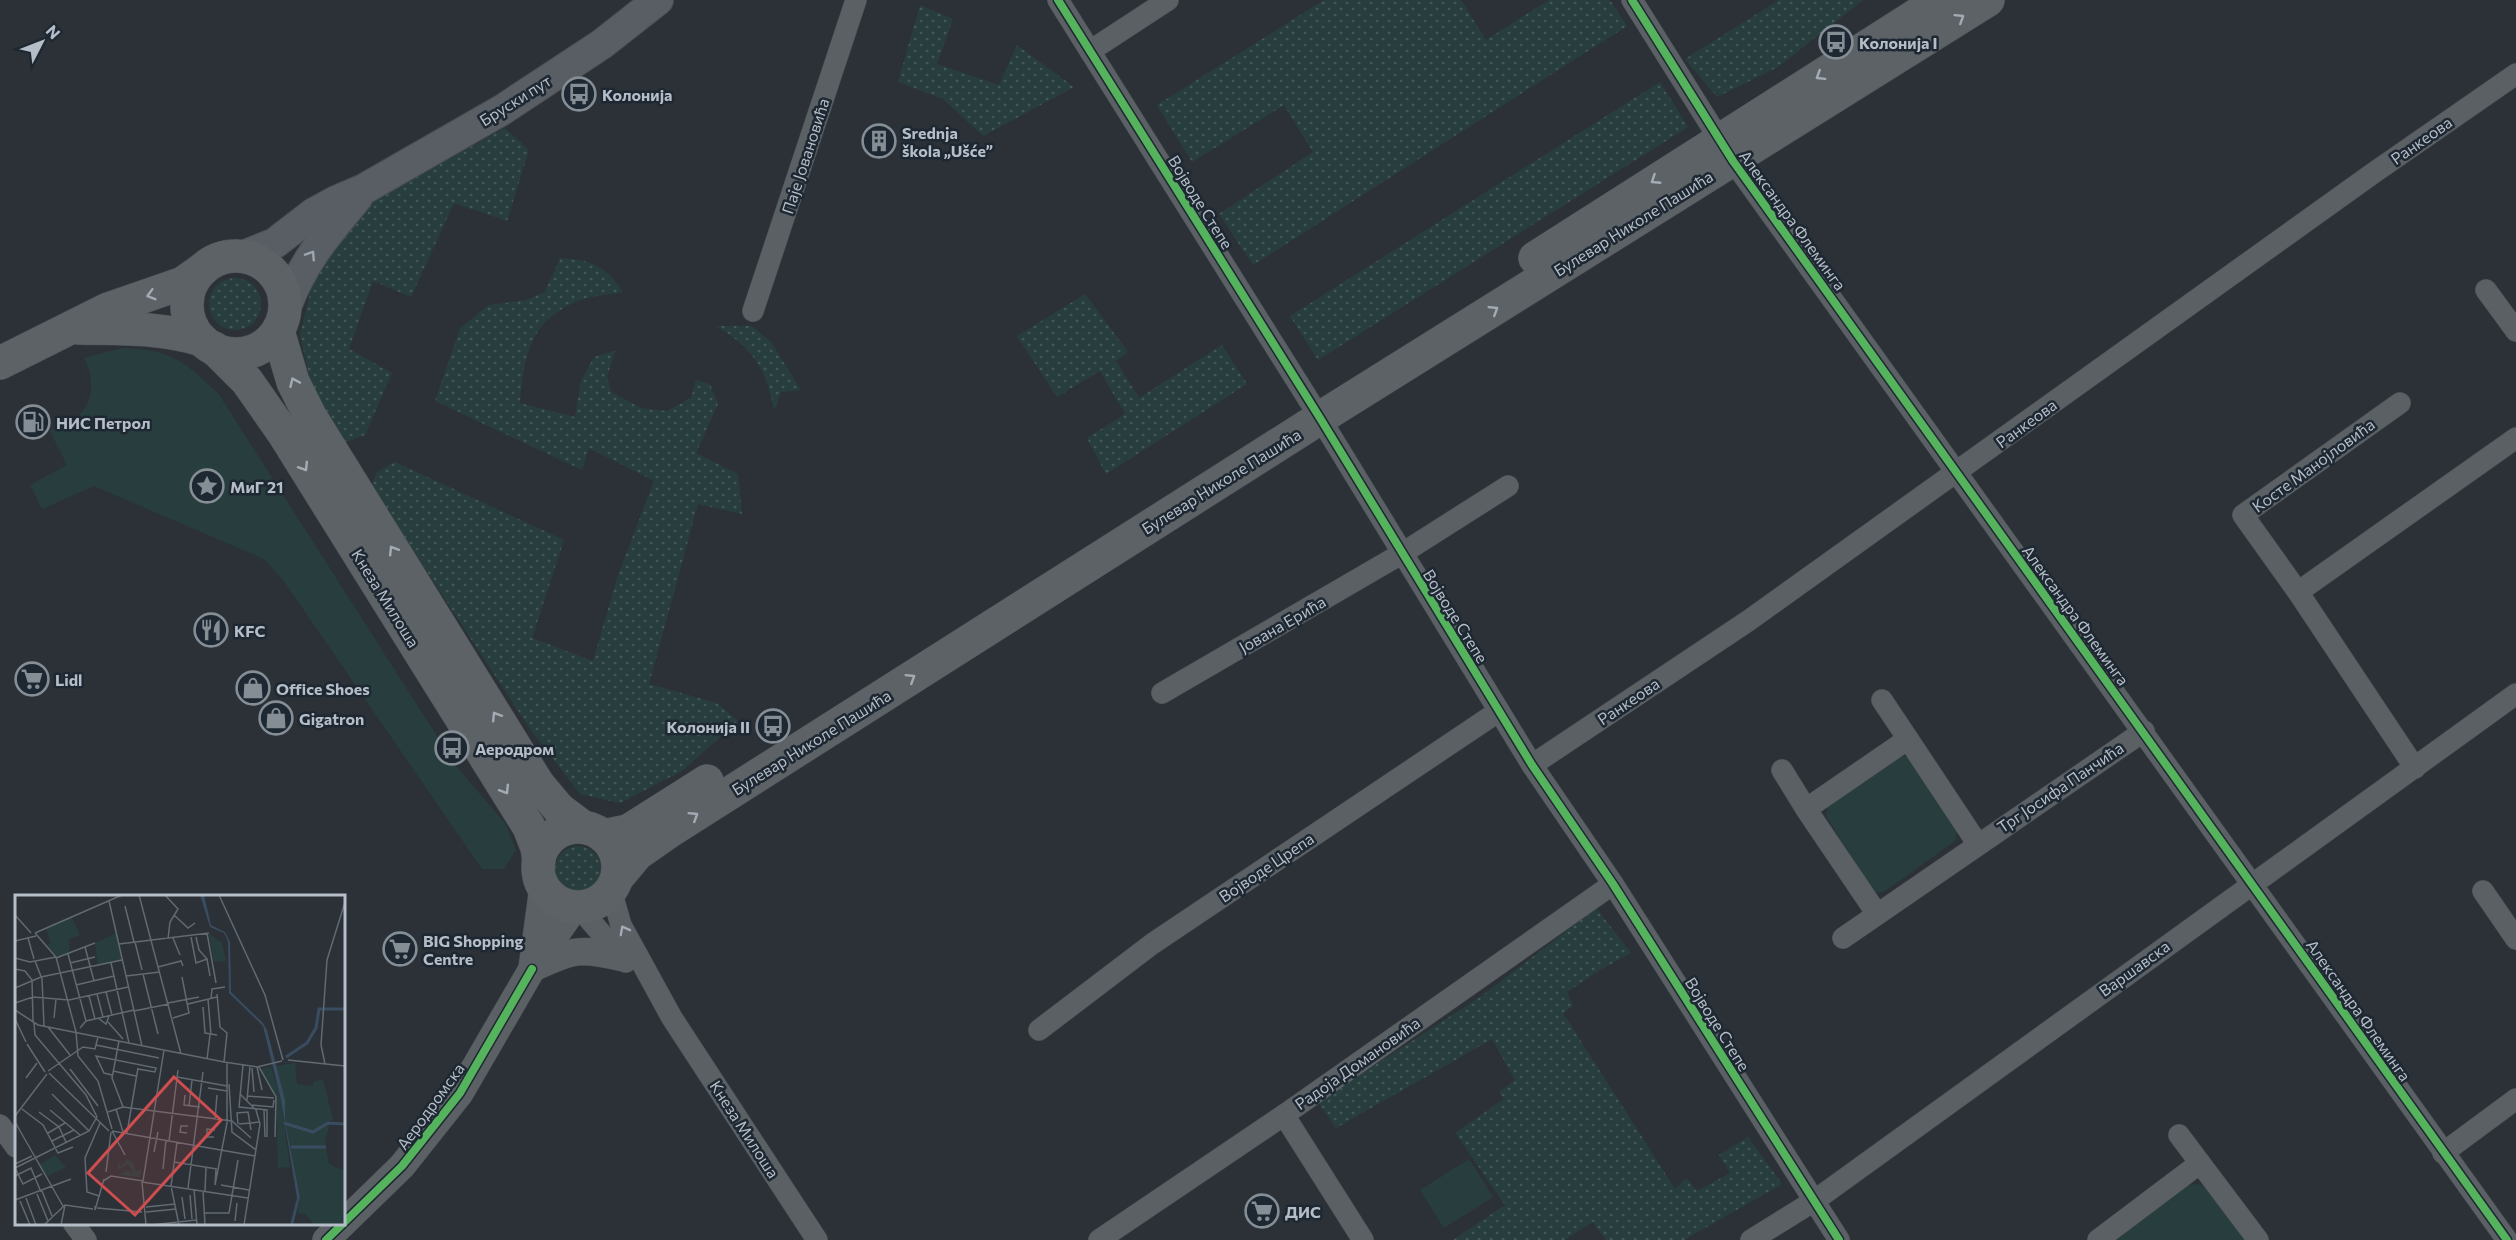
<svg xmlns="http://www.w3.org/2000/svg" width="2516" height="1240" viewBox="0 0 2516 1240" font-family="Commissioner,sans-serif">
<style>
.grass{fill:url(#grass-dots)}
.park{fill:#283e3e}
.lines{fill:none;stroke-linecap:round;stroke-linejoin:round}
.minor-casing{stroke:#484d52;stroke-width:22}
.tertiary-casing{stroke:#484d52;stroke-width:28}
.secondary-casing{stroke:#484d52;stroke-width:32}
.primary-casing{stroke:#484e54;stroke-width:34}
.minor{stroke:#5b6065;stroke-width:21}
.tertiary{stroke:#5b6065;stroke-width:27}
.secondary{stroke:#595e64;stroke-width:30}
.primary{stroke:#5d6267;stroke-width:33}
.cycleway-casing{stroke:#1e2832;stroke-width:11}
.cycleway{stroke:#56b35d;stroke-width:8}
.oneway{stroke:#a3acb5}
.oneway2{stroke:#9ea6af}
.oneway3{stroke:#a3abb4}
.labels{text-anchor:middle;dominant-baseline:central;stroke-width:5;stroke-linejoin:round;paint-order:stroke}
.poi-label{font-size:16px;font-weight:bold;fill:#b5bec8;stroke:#1e2832;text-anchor:start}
.street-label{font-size:16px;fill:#b5bec8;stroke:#1e2832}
.inset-river{fill:none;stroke:#394c60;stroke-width:3}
.inset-road{fill:none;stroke:#626971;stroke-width:1.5}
.view{fill:#ce4e50;fill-opacity:0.15;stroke:#ce4e50;stroke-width:3}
.inset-edge{fill:none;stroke:#b5bec8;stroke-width:3}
</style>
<defs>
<pattern id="grass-dots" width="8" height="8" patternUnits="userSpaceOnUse" patternTransform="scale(1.5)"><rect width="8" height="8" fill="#283e3e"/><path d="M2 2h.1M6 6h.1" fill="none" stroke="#455858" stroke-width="1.8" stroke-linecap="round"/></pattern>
</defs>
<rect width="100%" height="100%" fill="#2b3137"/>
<g class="grass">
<path d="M 1324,0 L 1461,0 L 1486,40 L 1549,0 L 1610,0 L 1627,26 L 1253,265 L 1219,214 L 1313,152 L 1284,105 L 1192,162 L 1157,105 Z"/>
<path d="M 1779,0 L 1863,0 L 1778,67 L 1717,97 L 1685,59 Z"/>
<path d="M 920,5 L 953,19 L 937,64 L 999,85 L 1017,45 L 1074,87 L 983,136 L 943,99 L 898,82 Z"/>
<path d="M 1660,82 L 1688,127 L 1318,360 L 1290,316 Z"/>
<path d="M 505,128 L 529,150 L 507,221 L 454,203 L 411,297 L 373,281 L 349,349 L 392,373 L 365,435 L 343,443 L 312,390 L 300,334 L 315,273 L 342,227 L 382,196 Z"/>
<path d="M 560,258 C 591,260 605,265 623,292 C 607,295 587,296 573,303 C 528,324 524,358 520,403 L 575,417 L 581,381 L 594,357 L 615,351 L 607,377 L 611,392 L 641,408 L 667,411 L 691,398 L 696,380 L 710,384 L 718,404 L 696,453 L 738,474 L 742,514 L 698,504 L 649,684 L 717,703 L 738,721 L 682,771 L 620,803 L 580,794 L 530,729 L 371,486 L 377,472 L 395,462 L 564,540 L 532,638 L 593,661 L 618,575 L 654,481 L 589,448 L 582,470 L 435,401 L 460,328 L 489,305 L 526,300 L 545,292 Z"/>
<circle cx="235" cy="304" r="26"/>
<path d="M 1085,294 L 1128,352 L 1116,361 L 1139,398 L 1222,345 L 1247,384 L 1106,474 L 1087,438 L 1125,414 L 1100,371 L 1057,397 L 1017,336 Z"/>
<path d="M 716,326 L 752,326 L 771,342 L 801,390 L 781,392 L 774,411 C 767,369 753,348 716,326 Z"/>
<circle cx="578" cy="869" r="23"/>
<path d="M 1596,908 L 1631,953 L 1600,970 L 1567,992 L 1573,1006 L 1563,1013 L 1675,1189 L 1686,1178 L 1697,1191 L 1730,1173 L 1719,1155 L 1748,1137 L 1782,1184 L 1684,1240 L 1606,1240 L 1593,1222 L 1564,1240 L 1453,1240 L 1505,1205 L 1455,1133 L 1504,1099 L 1499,1092 L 1515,1080 L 1492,1039 L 1336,1128 L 1318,1102 L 1483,995 Z"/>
</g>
<g class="park">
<path d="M 122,348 C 171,349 183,361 218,393 L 456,766 L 505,823 L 516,850 L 504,869 L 482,869 L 283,580 L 264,559 L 94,486 L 42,509 L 30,485 L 67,465 L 50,431 C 59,426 76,420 82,412 C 95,397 93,374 84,358 Z"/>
<path d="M 1899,756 L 1908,757 L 1957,830 L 1955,841 L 1885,891 L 1875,893 L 1826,816 L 1828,807 Z"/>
<path d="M 1469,1159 L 1493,1197 L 1444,1228 L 1420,1190 Z"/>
<path d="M 2195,1184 L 2205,1186 L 2247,1240 L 2117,1240 L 2185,1186 Z"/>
</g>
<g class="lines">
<defs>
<g id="minor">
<path d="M 1058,0 L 1320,418 L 1532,765 L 1613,884 L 1839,1240"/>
<path d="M 1632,0 L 1733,161 L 2507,1240"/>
<path d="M 1090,51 L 1168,0"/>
<path d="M 2486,290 L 2516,331"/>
<path d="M 753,311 L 856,0"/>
<path d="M 2400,403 L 2243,515 L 2298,592 L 2415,768"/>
<path d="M 2298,592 L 2516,438"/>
<path d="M 1162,693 L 1401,554 L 1508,486"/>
<path d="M 1882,700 L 1908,739"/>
<path d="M 1532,765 L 1748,621 L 2372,174 L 2516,74"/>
<path d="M 1782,770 L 1806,809"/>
<path d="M 611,890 L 621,925 L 672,1018 L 817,1240"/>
<path d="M 2483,891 L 2516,939"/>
<path d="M 583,907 L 588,918 L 626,962"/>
<path d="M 1877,914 L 1806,809 L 1908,739 L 1977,843"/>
<path d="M 1843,938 L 2144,731"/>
<path d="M 1039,1030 L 1152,944 L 1499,711"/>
<path d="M 1284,1115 L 1363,1240"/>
<path d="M 0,1125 L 16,1147"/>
<path d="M 2179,1135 L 2200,1163"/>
<path d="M 2443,1153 L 2516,1099"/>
<path d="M 74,1224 L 86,1240"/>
<path d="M 1099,1240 L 1284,1115 L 1613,884"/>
<path d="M 1751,1240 L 1814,1201 L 2516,694"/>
<path d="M 2098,1240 L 2200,1163 L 2258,1240"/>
</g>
<g id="tertiary">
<path d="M 532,968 L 543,887"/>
<path d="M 533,968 C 574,950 578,947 623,958"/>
<path d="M 326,1240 L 402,1166 L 460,1093 L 532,969 L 575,907"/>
</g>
<g id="secondary">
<path d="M 243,256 L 275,243 L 314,213 L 336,201 L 364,189 L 502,110 L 602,44 L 658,0"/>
<path d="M 286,307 C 303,261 327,234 357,198"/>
</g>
<g id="primary">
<circle cx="236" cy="305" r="49"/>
<path d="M 1535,258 L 1940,0"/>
<path d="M 78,328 C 121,329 161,327 202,340"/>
<path d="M 278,331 L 293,382 L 310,416 L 538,784 L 559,809 L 583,827"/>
<path d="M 214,348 L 247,381 L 284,434 L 529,827 L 537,848 L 539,860"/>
<path d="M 0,363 L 108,309 L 183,283 L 203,269"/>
<circle cx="578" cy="867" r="40"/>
<path d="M 603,836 L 628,831 L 707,781"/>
<path d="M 617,878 L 637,854 L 670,831 L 1320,418 L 1988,0"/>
</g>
</defs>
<use href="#minor" class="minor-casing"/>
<use href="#tertiary" class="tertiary-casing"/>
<use href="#secondary" class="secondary-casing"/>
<use href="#primary" class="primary-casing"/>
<use href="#minor" class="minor"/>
<use href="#tertiary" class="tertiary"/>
<use href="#secondary" class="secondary"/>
<use href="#primary" class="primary"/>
<defs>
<g id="cycleway">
<path d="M 1058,0 L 1320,418 L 1532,765 L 1613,884 L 1839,1240"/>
<path d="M 1632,0 L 1733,161 L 2507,1240"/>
<path d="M 326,1240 L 402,1166 L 460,1093 L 532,969"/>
</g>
</defs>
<use href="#cycleway" class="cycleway-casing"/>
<use href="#cycleway" class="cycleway"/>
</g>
<defs><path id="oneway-chevron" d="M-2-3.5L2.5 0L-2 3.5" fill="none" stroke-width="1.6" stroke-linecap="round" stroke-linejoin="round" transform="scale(1.5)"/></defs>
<g class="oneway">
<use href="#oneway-chevron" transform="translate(1960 18) rotate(-32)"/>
<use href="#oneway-chevron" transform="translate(1820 76) rotate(148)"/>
<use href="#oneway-chevron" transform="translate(1655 180) rotate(147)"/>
<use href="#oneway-chevron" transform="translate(151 295) rotate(164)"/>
<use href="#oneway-chevron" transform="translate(1494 310) rotate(-32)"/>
<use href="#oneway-chevron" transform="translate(294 382) rotate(-114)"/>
<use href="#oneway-chevron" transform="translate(304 467) rotate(58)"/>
<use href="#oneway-chevron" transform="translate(393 550) rotate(-122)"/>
<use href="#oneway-chevron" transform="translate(911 678) rotate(-32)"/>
<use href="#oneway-chevron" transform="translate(496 716) rotate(-122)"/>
<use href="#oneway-chevron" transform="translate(505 790) rotate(58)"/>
<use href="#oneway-chevron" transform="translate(694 816) rotate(-32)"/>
</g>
<use class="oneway2" href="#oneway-chevron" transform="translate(311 255) rotate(-57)"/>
<use class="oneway3" href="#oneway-chevron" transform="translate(624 930) rotate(-118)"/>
<defs>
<symbol id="bus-ring" viewBox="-11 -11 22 22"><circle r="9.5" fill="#1e2832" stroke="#858d95" stroke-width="1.5"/><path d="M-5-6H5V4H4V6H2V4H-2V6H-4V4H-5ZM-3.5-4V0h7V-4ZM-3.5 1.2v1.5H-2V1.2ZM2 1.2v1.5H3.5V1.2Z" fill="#858d95"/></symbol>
<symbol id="building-ring" viewBox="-11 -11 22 22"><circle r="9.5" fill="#1e2832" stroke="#858d95" stroke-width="1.5"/><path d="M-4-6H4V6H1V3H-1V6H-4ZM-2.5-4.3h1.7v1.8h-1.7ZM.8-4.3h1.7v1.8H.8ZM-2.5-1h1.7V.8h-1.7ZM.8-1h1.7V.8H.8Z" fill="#858d95"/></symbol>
<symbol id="fuel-ring" viewBox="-11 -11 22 22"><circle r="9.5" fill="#1e2832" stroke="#858d95" stroke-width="1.5"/><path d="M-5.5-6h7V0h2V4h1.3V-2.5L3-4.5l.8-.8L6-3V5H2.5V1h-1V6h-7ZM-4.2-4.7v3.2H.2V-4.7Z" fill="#858d95"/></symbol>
<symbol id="sight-ring" viewBox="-11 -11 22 22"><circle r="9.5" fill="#1e2832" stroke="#858d95" stroke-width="1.5"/><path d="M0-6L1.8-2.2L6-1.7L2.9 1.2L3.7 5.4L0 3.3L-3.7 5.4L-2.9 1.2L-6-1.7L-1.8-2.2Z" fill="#858d95"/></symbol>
<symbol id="restaurant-ring" viewBox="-11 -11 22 22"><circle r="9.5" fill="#1e2832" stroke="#858d95" stroke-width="1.5"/><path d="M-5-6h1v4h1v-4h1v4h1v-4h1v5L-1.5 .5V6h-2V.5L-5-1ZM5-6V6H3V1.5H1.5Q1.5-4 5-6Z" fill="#858d95"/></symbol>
<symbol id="supermarket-ring" viewBox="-11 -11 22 22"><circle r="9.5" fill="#1e2832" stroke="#858d95" stroke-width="1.5"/><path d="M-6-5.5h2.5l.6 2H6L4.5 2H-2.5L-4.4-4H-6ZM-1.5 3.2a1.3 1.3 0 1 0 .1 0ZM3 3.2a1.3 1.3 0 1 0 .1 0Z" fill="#858d95"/></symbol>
<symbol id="shop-ring" viewBox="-11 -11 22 22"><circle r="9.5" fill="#1e2832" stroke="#858d95" stroke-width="1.5"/><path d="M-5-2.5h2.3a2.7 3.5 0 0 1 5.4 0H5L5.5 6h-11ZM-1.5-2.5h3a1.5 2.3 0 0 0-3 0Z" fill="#858d95"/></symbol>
</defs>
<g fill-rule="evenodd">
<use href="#bus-ring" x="1817" y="23" width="38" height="38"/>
<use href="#bus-ring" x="560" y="75" width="38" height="38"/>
<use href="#building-ring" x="860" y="122" width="38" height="38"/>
<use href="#fuel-ring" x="14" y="403" width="38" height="38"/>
<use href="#sight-ring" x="188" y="467" width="38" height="38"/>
<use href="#restaurant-ring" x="192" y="611" width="38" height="38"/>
<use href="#supermarket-ring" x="13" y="660" width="38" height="38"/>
<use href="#shop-ring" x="234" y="669" width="38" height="38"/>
<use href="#shop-ring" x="257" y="699" width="38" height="38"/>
<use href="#bus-ring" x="754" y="707" width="38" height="38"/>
<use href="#bus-ring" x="433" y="729" width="38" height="38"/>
<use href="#supermarket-ring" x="381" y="930" width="38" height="38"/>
<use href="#supermarket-ring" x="1243" y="1192" width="38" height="38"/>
</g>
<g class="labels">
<g class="poi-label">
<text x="1859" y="42">Колонија I</text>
<text x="602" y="94">Колонија</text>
<text x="902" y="132">Srednja<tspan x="902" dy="18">škola „Ušće”</tspan></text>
<text x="56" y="422">НИС Петрол</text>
<text x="230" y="486">МиГ 21</text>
<text x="234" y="630">KFC</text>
<text x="55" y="679">Lidl</text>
<text x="276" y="688">Office Shoes</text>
<text x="299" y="718">Gigatron</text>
<text x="750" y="726" text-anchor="end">Колонија II</text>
<text x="475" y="748">Аеродром</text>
<text x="423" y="940">BIG Shopping<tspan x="423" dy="18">Centre</tspan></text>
<text x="1285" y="1211">ДИС</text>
</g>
<g class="street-label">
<text transform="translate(515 100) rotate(-32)">Бруски пут</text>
<text transform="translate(2421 140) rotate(-35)">Ранкеова</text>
<text transform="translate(805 156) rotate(-72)">Паје Јовановића</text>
<text transform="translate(1201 202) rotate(58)">Војводе Степе</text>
<text transform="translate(1793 220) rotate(54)">Александра Флеминга</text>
<text transform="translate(1633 223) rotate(-32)">Булевар Николе Пашића</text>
<text transform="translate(2026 423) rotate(-36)">Ранкеова</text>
<text transform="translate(2313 465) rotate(-36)">Косте Манојловића</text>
<text transform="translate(1221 481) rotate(-32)">Булевар Николе Пашића</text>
<text transform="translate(386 598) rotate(58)">Кнеза Милоша</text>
<text transform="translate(2076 615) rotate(54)">Александра Флеминга</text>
<text transform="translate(1456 616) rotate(58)">Војводе Степе</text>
<text transform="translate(1282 624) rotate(-30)">Јована Ерића</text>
<text transform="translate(1628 701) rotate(-34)">Ранкеова</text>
<text transform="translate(811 742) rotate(-32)">Булевар Николе Пашића</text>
<text transform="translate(2060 787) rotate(-34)">Трг Јосифа Панчића</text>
<text transform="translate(1266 867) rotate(-34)">Војводе Црепа</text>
<text transform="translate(2134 968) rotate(-36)">Варшавска</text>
<text transform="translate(2359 1010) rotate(55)">Александра Флеминга</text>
<text transform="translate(1718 1024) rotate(58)">Војводе Степе</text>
<text transform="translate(1357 1063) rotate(-35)">Радоја Домановића</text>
<text transform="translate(430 1106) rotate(-54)">Аеродромска</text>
<text transform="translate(745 1129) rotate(57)">Кнеза Милоша</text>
</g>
</g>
<g transform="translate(15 895)">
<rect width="330" height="330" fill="#2b3137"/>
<path d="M 280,168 L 282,189 L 298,191 L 298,187 L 308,185 L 318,224 L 298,237 L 276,229 L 292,297 L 290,319 L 282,318 L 285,302 L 270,226 L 270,205 L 260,171 ZM 40,260 L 51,272 L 31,282 L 24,270 ZM 103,264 L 106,272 L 112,264 L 118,267 L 121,276 L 126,274 L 125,282 L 104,280 L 113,275 L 118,278 L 113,269 L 103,275 Z" fill="#283e3e"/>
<path d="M 315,228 L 310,246 L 314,269 L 330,276 L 330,330 L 300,330 L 290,319 L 292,297 L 276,229 L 298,237 Z" fill="#283e3e"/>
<path d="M 56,21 L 65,40 L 54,44 L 55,58 L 42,62 L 32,50 L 36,48 L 31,33 ZM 102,38 L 107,65 L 83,71 L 80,48 ZM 194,39 L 207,48 L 211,66 L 199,67 ZM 256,172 L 266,205 L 275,272 L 263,273 L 261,202 L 245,174 Z" fill="#283e3e"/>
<path d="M 185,0 L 189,0 L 196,30 L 210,37 L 215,47 L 216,97 L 248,128 L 252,135 L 270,205 L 270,226 L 285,302 L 278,330 L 275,330 L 282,303 L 266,205 L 248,131 L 214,98 L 213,46 L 209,38 L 195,32 Z" fill="#394c60"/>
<path class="inset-river" d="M 271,162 L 292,148 L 301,133 L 304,114 L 330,114M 269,228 L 298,237 L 313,228 L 330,229M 276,252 L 311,252"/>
<path class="inset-road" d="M 124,0 L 166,159M 150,0 L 163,14 L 155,27 L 153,44M 204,0 L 250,100 L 268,165M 94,6 L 127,151M 110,11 L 119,47M 0,20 L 16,38M 159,20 L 173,33 L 180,28M 20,38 L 41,62 L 61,137 L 63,161 L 83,186 L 97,234M 20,38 L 107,0M 192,38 L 201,88M 176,42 L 181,68 L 192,64 L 195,81M 181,42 L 184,55 L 192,64M 13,43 L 19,64M 158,43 L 165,60M 0,46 L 21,41M 120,47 L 127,75M 104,49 L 194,38M 70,52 L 79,86M 53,59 L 71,126M 0,63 L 15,67 L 41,62M 41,63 L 80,48M 20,66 L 27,84 L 29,131M 55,68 L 80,62M 96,68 L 114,148M 143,72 L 166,66 L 168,71M 0,74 L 10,76 L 17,85 L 18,126M 128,79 L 143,139M 111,81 L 145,77M 61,90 L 99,81M 0,93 L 26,82 L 107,65M 91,97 L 97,120M 82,99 L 88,122M 202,99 L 205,132 L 212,138 L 209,167M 74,101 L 80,124M 193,104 L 196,140M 196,104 L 197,94 L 210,92M 0,108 L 18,102 L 54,105 L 113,92M 153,108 L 184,102M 173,109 L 202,102M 188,112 L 190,138 L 202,140M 0,115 L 23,130 L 209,167 L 242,172 L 267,166M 119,116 L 154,109M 39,123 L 41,104M 83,123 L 91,129 L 94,121M 158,123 L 174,118 L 167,82M 0,124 L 11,147M 93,127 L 108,144M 33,132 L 55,160M 65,133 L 71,126 L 119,115M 104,146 L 97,183 L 108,212M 12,149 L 30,177M 81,150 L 144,163M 192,164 L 195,140M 273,165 L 330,171M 310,169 L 306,150 L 312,65 L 330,7M 228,170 L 224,212 L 252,215 L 252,242M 242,172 L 247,195M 244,172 L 261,202 L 260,242M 237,173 L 239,197M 55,174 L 83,211M 33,176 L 68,152 L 80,154 L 83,142M 98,176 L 121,181M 34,178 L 94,236M 97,180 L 89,178 L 81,161 L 141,173 L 140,177 L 123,174M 162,182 L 212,191M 11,183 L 22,168M 214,189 L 217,237 L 241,255M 193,193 L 212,196M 37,199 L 74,236M 225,199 L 241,215 L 245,229 L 229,330M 170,200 L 169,210 L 185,212M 232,201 L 259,203M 232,205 L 235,172M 237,210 L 258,212 L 259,205M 174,211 L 177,185M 7,214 L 28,230 L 43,258 L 58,252M 101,214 L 108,237M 35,215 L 65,240M 249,215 L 250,242M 24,217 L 44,232 L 51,247M 93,217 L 108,212 L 217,226 L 236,243M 0,221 L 32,179M 200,224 L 202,200M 0,227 L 48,311M 223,229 L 222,218 L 233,217 L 236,235M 224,229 L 245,227M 97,236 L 240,261M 97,236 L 110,260M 33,238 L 50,228M 112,238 L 123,173M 172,238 L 165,237 L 166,231 L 173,231M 199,242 L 192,242 L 192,234 L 200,235M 37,246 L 59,235M 154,246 L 163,175M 162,247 L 156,291 L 164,330M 139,257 L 143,237M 159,267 L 202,274M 0,269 L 17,261M 0,273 L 74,236 L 82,222 L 71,200 L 20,140 L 19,128M 0,273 L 8,289 L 27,279M 148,274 L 151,245M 201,274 L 200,290 L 212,228 L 212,167M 91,277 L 96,237M 0,281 L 16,273 L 26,297M 88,286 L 96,281 L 128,286 L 149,155M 127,287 L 233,303M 127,287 L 131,330M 206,290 L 234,295M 173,293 L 188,177M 179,294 L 182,330M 27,296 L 37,321M 188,296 L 190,330M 190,296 L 191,272M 22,299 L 33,326M 175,300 L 177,324M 84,301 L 72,297 L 70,263 L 85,228M 167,302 L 170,324M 11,303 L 21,330M 0,305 L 56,284M 5,306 L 15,330M 80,311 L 80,315 L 89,284M 131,312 L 160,309M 82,313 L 127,317M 131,317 L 161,314M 189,318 L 214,318 L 223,265M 220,326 L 222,308M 29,330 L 50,310 L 78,314M 46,330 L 50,310M 136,330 L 181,325"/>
<path class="view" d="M 159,182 L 206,225 L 120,320 L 73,278 Z"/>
<rect width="330" height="330" class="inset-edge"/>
</g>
<g transform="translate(42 42) rotate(48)" stroke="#1e2832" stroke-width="4.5" paint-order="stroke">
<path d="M0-4.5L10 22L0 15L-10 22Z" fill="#b5bec8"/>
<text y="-9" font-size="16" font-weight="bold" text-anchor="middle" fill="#b5bec8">N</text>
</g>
</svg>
